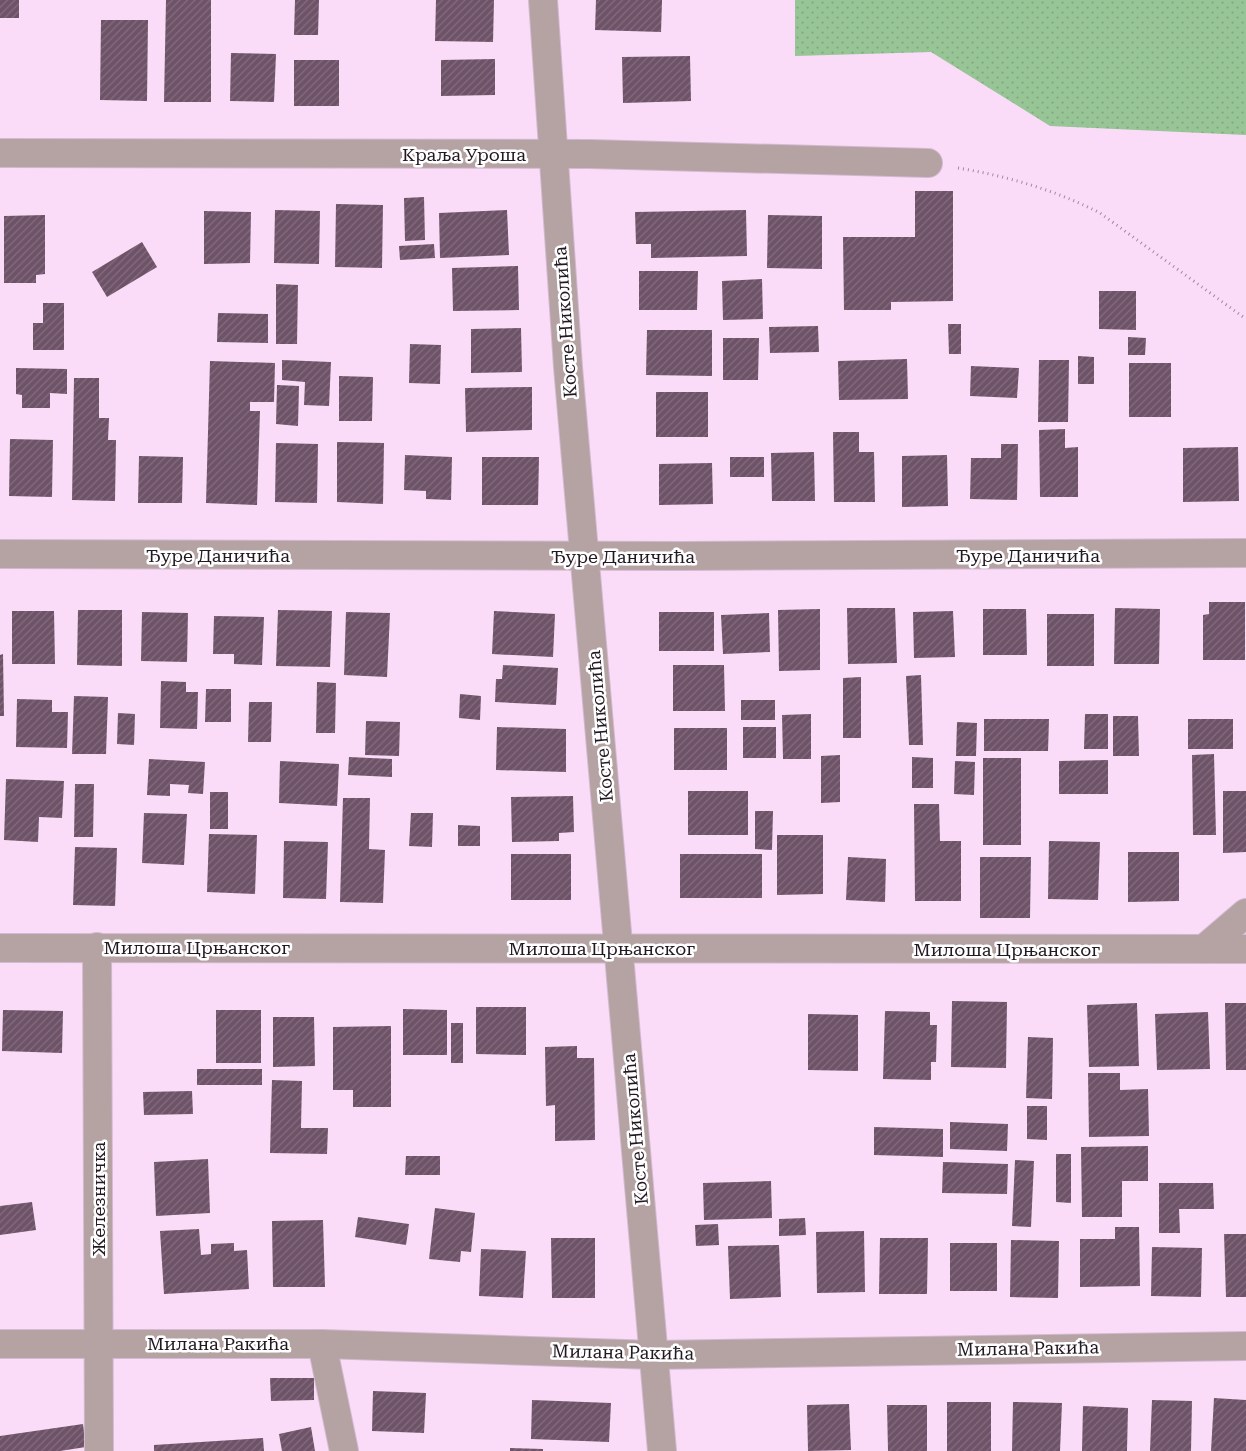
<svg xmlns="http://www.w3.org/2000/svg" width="1246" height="1451" viewBox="0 0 1246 1451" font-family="'Roboto Serif',serif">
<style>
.grass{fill:url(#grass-dots)}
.building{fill:url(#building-hatch)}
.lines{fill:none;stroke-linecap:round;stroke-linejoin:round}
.minor-casing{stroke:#d3b9d1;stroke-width:30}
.path{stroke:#a18b9f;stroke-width:3;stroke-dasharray:1 4;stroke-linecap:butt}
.minor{stroke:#b5a2a2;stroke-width:28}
.labels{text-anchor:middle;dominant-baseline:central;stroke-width:5;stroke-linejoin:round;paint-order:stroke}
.street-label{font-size:18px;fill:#221821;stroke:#fff}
</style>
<defs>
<pattern id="grass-dots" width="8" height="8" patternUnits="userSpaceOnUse" patternTransform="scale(1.25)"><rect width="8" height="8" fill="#97c596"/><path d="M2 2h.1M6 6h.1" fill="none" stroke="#82a881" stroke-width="1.8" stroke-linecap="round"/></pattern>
<pattern id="building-hatch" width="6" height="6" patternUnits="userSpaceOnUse" patternTransform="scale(1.25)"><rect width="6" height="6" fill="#6e5368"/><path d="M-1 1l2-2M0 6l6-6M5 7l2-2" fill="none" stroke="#826d7d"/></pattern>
</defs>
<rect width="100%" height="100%" fill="#fadcf8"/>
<path class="grass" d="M 795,0 L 1246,0 L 1246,135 L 1050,126 L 931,52 L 795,56 Z"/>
<g class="building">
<rect x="0" y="0" width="19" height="18"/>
<path d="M 166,0 L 211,0 L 211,102 L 164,102 Z"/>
<path d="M 295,0 L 319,0 L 318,35 L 294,35 Z"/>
<path d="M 436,0 L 494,0 L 493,42 L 435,41 Z"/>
<path d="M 596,0 L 662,0 L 661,32 L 595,30 Z"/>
<path d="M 101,20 L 148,20 L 147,101 L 100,100 Z"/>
<path d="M 231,53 L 276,54 L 274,102 L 230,101 Z"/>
<path d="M 690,56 L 691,101 L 623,103 L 622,57 Z"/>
<path d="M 495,59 L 495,95 L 441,96 L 441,60 Z"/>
<rect x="294" y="60" width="45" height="46"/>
<path d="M 915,191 L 953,191 L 953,301 L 891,302 L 891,310 L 844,310 L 843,237 L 915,237 Z"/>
<path d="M 424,197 L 425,240 L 405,241 L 404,198 Z"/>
<path d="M 336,204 L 383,205 L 382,268 L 335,267 Z"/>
<path d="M 275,210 L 320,211 L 319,264 L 274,263 Z"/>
<path d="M 507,210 L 509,255 L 440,258 L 439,213 Z"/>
<path d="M 746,210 L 747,256 L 651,258 L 651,244 L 636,244 L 635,212 Z"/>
<path d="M 204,211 L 251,212 L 250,263 L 204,264 Z"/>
<path d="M 45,215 L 45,274 L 36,275 L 36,283 L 4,283 L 4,216 Z"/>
<path d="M 768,215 L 822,216 L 822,269 L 767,268 Z"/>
<path d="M 142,242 L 157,267 L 107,297 L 92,272 Z"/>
<path d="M 434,244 L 435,258 L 400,260 L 399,246 Z"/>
<path d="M 518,266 L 519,310 L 453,311 L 452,268 Z"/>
<path d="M 639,271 L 698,271 L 697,310 L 639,310 Z"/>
<path d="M 762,279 L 763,319 L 723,320 L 722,281 Z"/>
<path d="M 276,284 L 298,285 L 297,344 L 276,344 Z"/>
<path d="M 1099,291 L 1136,291 L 1136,330 L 1099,329 Z"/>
<path d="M 43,303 L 64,303 L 64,350 L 33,350 L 33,323 L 43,323 Z"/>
<path d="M 218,313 L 268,314 L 268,343 L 217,342 Z"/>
<path d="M 948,324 L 961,324 L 961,354 L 949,354 Z"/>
<path d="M 818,326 L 819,352 L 770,353 L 769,327 Z"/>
<path d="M 521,328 L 522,372 L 471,373 L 471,329 Z"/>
<path d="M 647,330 L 712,330 L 712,376 L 646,375 Z"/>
<path d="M 1128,337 L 1146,338 L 1145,355 L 1128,355 Z"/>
<path d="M 723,338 L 759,338 L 758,380 L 723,380 Z"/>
<path d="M 410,344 L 441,345 L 440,384 L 409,383 Z"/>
<path d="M 1078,356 L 1094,357 L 1094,384 L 1078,384 Z"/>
<path d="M 907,359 L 908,399 L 839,400 L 838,361 Z"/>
<path d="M 282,360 L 331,362 L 329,406 L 304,405 L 305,382 L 282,380 Z"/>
<path d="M 1039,360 L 1069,360 L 1068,422 L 1038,422 Z"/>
<path d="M 210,361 L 275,363 L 274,402 L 250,402 L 250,411 L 260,411 L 257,505 L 206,503 Z"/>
<rect x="1129" y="363" width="42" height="54"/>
<path d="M 971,366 L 1019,368 L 1017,398 L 970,396 Z"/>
<path d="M 16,368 L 67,369 L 67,394 L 50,393 L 50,408 L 22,408 L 22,395 L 16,394 Z"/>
<path d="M 339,376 L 373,377 L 372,421 L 339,421 Z"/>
<path d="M 74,378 L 99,378 L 99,418 L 109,418 L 108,440 L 116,440 L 115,501 L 72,500 Z"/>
<path d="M 277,385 L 299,386 L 298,426 L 276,424 Z"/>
<path d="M 532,387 L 532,430 L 466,432 L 465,388 Z"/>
<rect x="656" y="392" width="52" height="45"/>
<path d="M 1065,429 L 1065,448 L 1078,447 L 1078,497 L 1040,497 L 1039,430 Z"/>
<path d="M 833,432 L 859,432 L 859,452 L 874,452 L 875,502 L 834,502 Z"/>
<path d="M 10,439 L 53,440 L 52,497 L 9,496 Z"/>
<path d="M 337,442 L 384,443 L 383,504 L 337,502 Z"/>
<path d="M 276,443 L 318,444 L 317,503 L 275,502 Z"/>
<path d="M 1001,444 L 1018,444 L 1017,500 L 970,499 L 971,458 L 1001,458 Z"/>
<path d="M 1238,447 L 1239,501 L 1183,502 L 1183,448 Z"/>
<path d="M 814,452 L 815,501 L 772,501 L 771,453 Z"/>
<path d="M 405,455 L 452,457 L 451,500 L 426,499 L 426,491 L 404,490 Z"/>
<path d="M 947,455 L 948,506 L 902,507 L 902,456 Z"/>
<path d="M 139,456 L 183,457 L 182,503 L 138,503 Z"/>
<path d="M 482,457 L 539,457 L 538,505 L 482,505 Z"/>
<rect x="730" y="457" width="34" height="20"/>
<path d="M 712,463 L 713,504 L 659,505 L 659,464 Z"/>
<path d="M 1209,602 L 1245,602 L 1245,660 L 1203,660 L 1203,615 L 1209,614 Z"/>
<path d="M 847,608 L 895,608 L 897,663 L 848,664 Z"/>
<path d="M 1115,608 L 1160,609 L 1159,664 L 1114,664 Z"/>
<path d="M 820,609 L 820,670 L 779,671 L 778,610 Z"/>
<path d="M 983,609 L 1026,609 L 1027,655 L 983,655 Z"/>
<path d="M 78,610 L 122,610 L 122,666 L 77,665 Z"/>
<path d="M 278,610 L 332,611 L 330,667 L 276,666 Z"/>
<path d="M 12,611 L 54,611 L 55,664 L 12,664 Z"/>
<path d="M 494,611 L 555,614 L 553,657 L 492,654 Z"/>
<path d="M 953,611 L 955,657 L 914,658 L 913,612 Z"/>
<path d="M 142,612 L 188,613 L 187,662 L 141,661 Z"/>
<path d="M 346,612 L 390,613 L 387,677 L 344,675 Z"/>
<rect x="659" y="612" width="55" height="39"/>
<path d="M 769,613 L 770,652 L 723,654 L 721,615 Z"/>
<rect x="1047" y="614" width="47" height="52"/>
<path d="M 214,616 L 264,617 L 262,665 L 234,664 L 234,654 L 213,654 Z"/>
<path d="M 3,654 L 4,716 L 0,716 L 0,655 Z"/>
<path d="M 503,665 L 558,668 L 556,705 L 495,702 L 496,679 L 502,679 Z"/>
<path d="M 673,665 L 724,665 L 725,711 L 673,711 Z"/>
<path d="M 921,675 L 923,745 L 909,745 L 906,676 Z"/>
<path d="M 861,677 L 861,738 L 843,738 L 843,678 Z"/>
<path d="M 161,681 L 186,682 L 186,692 L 198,692 L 197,729 L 160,728 Z"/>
<path d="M 317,682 L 336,683 L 335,733 L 316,733 Z"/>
<path d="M 206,689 L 231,689 L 231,722 L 205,722 Z"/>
<path d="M 460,694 L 481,696 L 480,720 L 459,718 Z"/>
<path d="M 74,696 L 108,697 L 106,754 L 72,754 Z"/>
<path d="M 17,699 L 52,700 L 52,712 L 68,712 L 67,748 L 16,747 Z"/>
<rect x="741" y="700" width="34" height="20"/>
<path d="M 249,702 L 272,702 L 271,742 L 248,742 Z"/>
<path d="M 118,713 L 135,714 L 134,745 L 117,744 Z"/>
<path d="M 811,714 L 811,759 L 783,759 L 782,715 Z"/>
<path d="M 1085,714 L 1108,714 L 1108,749 L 1084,749 Z"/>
<path d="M 1113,716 L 1138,716 L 1139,756 L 1113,756 Z"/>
<path d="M 984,719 L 1049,719 L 1048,751 L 984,751 Z"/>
<rect x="1188" y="719" width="45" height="30"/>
<path d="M 366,721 L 400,722 L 399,756 L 365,755 Z"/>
<path d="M 957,722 L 977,723 L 976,756 L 956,756 Z"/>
<path d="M 497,727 L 566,729 L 566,772 L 496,770 Z"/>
<rect x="743" y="727" width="33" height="31"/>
<rect x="674" y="728" width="53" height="42"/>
<path d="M 1214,754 L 1216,835 L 1193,835 L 1192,755 Z"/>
<path d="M 840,755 L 840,802 L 821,803 L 821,756 Z"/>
<path d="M 349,757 L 392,759 L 392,777 L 348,775 Z"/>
<path d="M 912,757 L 933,758 L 933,788 L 912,788 Z"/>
<rect x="983" y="758" width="38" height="87"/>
<path d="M 149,759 L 205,762 L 203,794 L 188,793 L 189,785 L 170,784 L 170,796 L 147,795 Z"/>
<path d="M 1108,760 L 1108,794 L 1059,794 L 1059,761 Z"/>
<path d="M 280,761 L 339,764 L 337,806 L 279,803 Z"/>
<path d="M 955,761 L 975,762 L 974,795 L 954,794 Z"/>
<path d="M 6,779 L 64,781 L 62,818 L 39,817 L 38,842 L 4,840 Z"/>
<path d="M 75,784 L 94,784 L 93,837 L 74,837 Z"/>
<rect x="688" y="791" width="60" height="44"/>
<path d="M 1223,791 L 1246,791 L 1246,852 L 1223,853 Z"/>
<rect x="210" y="792" width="18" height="37"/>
<path d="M 573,796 L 574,832 L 559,833 L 559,841 L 512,842 L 511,797 Z"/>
<path d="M 343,798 L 370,798 L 369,849 L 385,850 L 383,903 L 340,902 Z"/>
<path d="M 914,804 L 939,804 L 940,841 L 961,841 L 961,901 L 915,901 Z"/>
<path d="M 755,811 L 773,811 L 772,850 L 755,849 Z"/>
<path d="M 144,813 L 187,814 L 184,865 L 142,863 Z"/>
<path d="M 411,813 L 433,813 L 432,847 L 409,846 Z"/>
<path d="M 458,825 L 480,826 L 480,846 L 458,846 Z"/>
<path d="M 209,834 L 257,835 L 255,894 L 207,892 Z"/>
<path d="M 777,835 L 823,835 L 823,894 L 777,895 Z"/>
<path d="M 284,841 L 328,842 L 326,899 L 283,898 Z"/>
<path d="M 1049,841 L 1100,842 L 1098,900 L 1048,899 Z"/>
<path d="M 75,847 L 117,848 L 115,906 L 73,905 Z"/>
<path d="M 1128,852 L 1179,852 L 1179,901 L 1128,902 Z"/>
<rect x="511" y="854" width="60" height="46"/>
<rect x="680" y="854" width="82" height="44"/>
<path d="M 848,857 L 886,859 L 885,902 L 846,900 Z"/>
<path d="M 980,857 L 1031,857 L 1030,918 L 980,918 Z"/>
<path d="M 952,1001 L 1007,1002 L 1006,1068 L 951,1067 Z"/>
<path d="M 1137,1003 L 1139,1066 L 1089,1067 L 1087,1005 Z"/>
<path d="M 1225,1003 L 1246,1003 L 1246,1070 L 1226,1070 Z"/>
<path d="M 476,1007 L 526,1007 L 526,1055 L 476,1054 Z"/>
<path d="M 403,1009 L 447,1010 L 447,1055 L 403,1055 Z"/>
<path d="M 3,1010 L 63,1011 L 62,1053 L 2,1051 Z"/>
<rect x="216" y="1010" width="45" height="53"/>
<path d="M 885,1011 L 930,1012 L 930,1025 L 937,1025 L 936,1062 L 931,1062 L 931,1080 L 883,1079 Z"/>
<path d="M 1208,1012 L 1210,1069 L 1157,1070 L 1155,1014 Z"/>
<path d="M 808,1014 L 858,1015 L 858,1071 L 808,1070 Z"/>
<path d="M 273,1017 L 314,1017 L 315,1066 L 273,1067 Z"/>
<rect x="451" y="1023" width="12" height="40"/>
<path d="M 391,1026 L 391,1107 L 353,1107 L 353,1090 L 333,1090 L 333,1027 Z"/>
<path d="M 1028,1037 L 1053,1038 L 1052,1099 L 1026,1098 Z"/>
<path d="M 577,1046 L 577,1058 L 594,1058 L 595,1140 L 555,1141 L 555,1105 L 546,1106 L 545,1047 Z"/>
<rect x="197" y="1069" width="65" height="16"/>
<path d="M 1088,1073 L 1120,1073 L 1120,1090 L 1148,1089 L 1149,1136 L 1089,1137 Z"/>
<path d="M 272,1080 L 302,1081 L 301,1128 L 328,1128 L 327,1154 L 270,1153 Z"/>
<path d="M 192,1091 L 193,1114 L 144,1115 L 143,1092 Z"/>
<path d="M 1027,1106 L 1047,1106 L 1047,1140 L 1027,1139 Z"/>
<path d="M 950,1122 L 1008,1124 L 1007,1151 L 950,1149 Z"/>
<path d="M 874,1127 L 943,1129 L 943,1157 L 874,1155 Z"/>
<path d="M 1148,1146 L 1148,1181 L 1122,1181 L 1122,1217 L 1082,1217 L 1081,1147 Z"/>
<path d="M 1056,1154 L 1071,1154 L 1071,1203 L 1056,1202 Z"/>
<path d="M 406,1156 L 440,1156 L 440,1175 L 405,1175 Z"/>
<path d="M 208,1159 L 210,1213 L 156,1216 L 154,1162 Z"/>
<path d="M 1015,1160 L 1034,1161 L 1031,1227 L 1012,1226 Z"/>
<path d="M 943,1162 L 1008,1164 L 1007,1194 L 942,1193 Z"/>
<path d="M 771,1181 L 772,1218 L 704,1220 L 703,1183 Z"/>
<path d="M 1159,1183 L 1213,1183 L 1214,1209 L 1179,1209 L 1180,1233 L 1159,1233 Z"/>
<path d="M 32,1202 L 36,1230 L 0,1235 L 0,1206 Z"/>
<path d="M 435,1208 L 475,1213 L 471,1252 L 461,1251 L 460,1262 L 429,1259 Z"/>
<path d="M 358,1217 L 409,1224 L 406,1245 L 355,1237 Z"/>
<path d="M 805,1218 L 806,1235 L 779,1236 L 779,1219 Z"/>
<path d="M 323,1220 L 325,1287 L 273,1287 L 272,1221 Z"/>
<path d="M 718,1224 L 719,1245 L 696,1246 L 695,1225 Z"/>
<path d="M 1115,1227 L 1139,1227 L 1140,1286 L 1080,1287 L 1080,1239 L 1115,1239 Z"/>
<path d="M 199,1229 L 201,1255 L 211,1254 L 211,1244 L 234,1243 L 234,1251 L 247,1250 L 249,1289 L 164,1294 L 160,1231 Z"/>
<path d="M 864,1231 L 865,1292 L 817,1293 L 816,1232 Z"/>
<path d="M 1224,1234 L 1246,1234 L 1246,1297 L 1226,1297 Z"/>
<path d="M 551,1238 L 595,1238 L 595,1298 L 552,1298 Z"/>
<path d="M 880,1238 L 928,1238 L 927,1294 L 879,1294 Z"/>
<path d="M 1011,1240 L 1059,1241 L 1058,1298 L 1010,1297 Z"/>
<rect x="950" y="1243" width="47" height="48"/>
<path d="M 779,1245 L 781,1297 L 730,1299 L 728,1246 Z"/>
<path d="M 1152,1247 L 1202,1248 L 1201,1297 L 1151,1296 Z"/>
<path d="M 481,1249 L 526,1251 L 523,1298 L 479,1296 Z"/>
<path d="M 270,1378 L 314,1378 L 314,1400 L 271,1401 Z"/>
<path d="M 373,1391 L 426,1393 L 424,1433 L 372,1431 Z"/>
<path d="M 1214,1398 L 1246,1400 L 1246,1451 L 1211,1451 Z"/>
<path d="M 532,1400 L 611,1403 L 609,1442 L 531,1439 Z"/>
<path d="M 1152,1400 L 1192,1401 L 1191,1451 L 1150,1451 Z"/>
<rect x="947" y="1402" width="44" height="49"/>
<path d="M 1013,1402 L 1062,1403 L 1060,1451 L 1012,1451 Z"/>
<path d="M 849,1404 L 851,1450 L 808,1451 L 807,1405 Z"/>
<path d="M 887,1405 L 927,1405 L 927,1451 L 888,1451 Z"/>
<path d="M 1083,1406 L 1128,1408 L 1127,1451 L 1082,1451 Z"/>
<path d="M 83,1424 L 86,1447 L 60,1451 L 0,1451 L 0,1436 Z"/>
<path d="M 311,1427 L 315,1451 L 282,1451 L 279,1434 Z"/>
<path d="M 263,1438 L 264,1451 L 154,1451 L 154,1445 Z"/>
<path d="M 510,1448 L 543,1449 L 543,1451 L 510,1451 Z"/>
</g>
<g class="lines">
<defs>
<g id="minor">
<path d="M 543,0 L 568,367 L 662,1451"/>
<path d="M 0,153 L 590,154 L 928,163"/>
<path d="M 0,554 L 682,556 L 1246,553"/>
<path d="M 97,947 L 99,1451"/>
<path d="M 0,948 L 1246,949"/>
<path d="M 1204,949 L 1246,913"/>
<path d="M 0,1344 L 322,1344 L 655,1355 L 1246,1346"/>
<path d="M 322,1344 L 344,1451"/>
</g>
</defs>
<use href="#minor" class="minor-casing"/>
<path class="path" d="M 958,168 C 1007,176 1055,190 1100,213 L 1246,319"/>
<use href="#minor" class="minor"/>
</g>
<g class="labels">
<g class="street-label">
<text x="464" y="154">Краља Уроша</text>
<text transform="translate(565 322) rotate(-94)">Косте Николића</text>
<text x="218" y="555">Ђуре Даничића</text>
<text x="1028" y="555">Ђуре Даничића</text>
<text x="623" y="556">Ђуре Даничића</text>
<text transform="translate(600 726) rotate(-95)">Косте Николића</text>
<text x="197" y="947">Милоша Црњанског</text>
<text x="602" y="948">Милоша Црњанског</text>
<text x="1007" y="949">Милоша Црњанског</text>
<text transform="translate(635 1129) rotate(-95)">Косте Николића</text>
<text transform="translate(98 1199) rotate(-90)">Железничка</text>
<text x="218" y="1343">Милана Ракића</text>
<text transform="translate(1028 1348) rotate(-1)">Милана Ракића</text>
<text transform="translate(623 1352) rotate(1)">Милана Ракића</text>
</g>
</g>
</svg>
